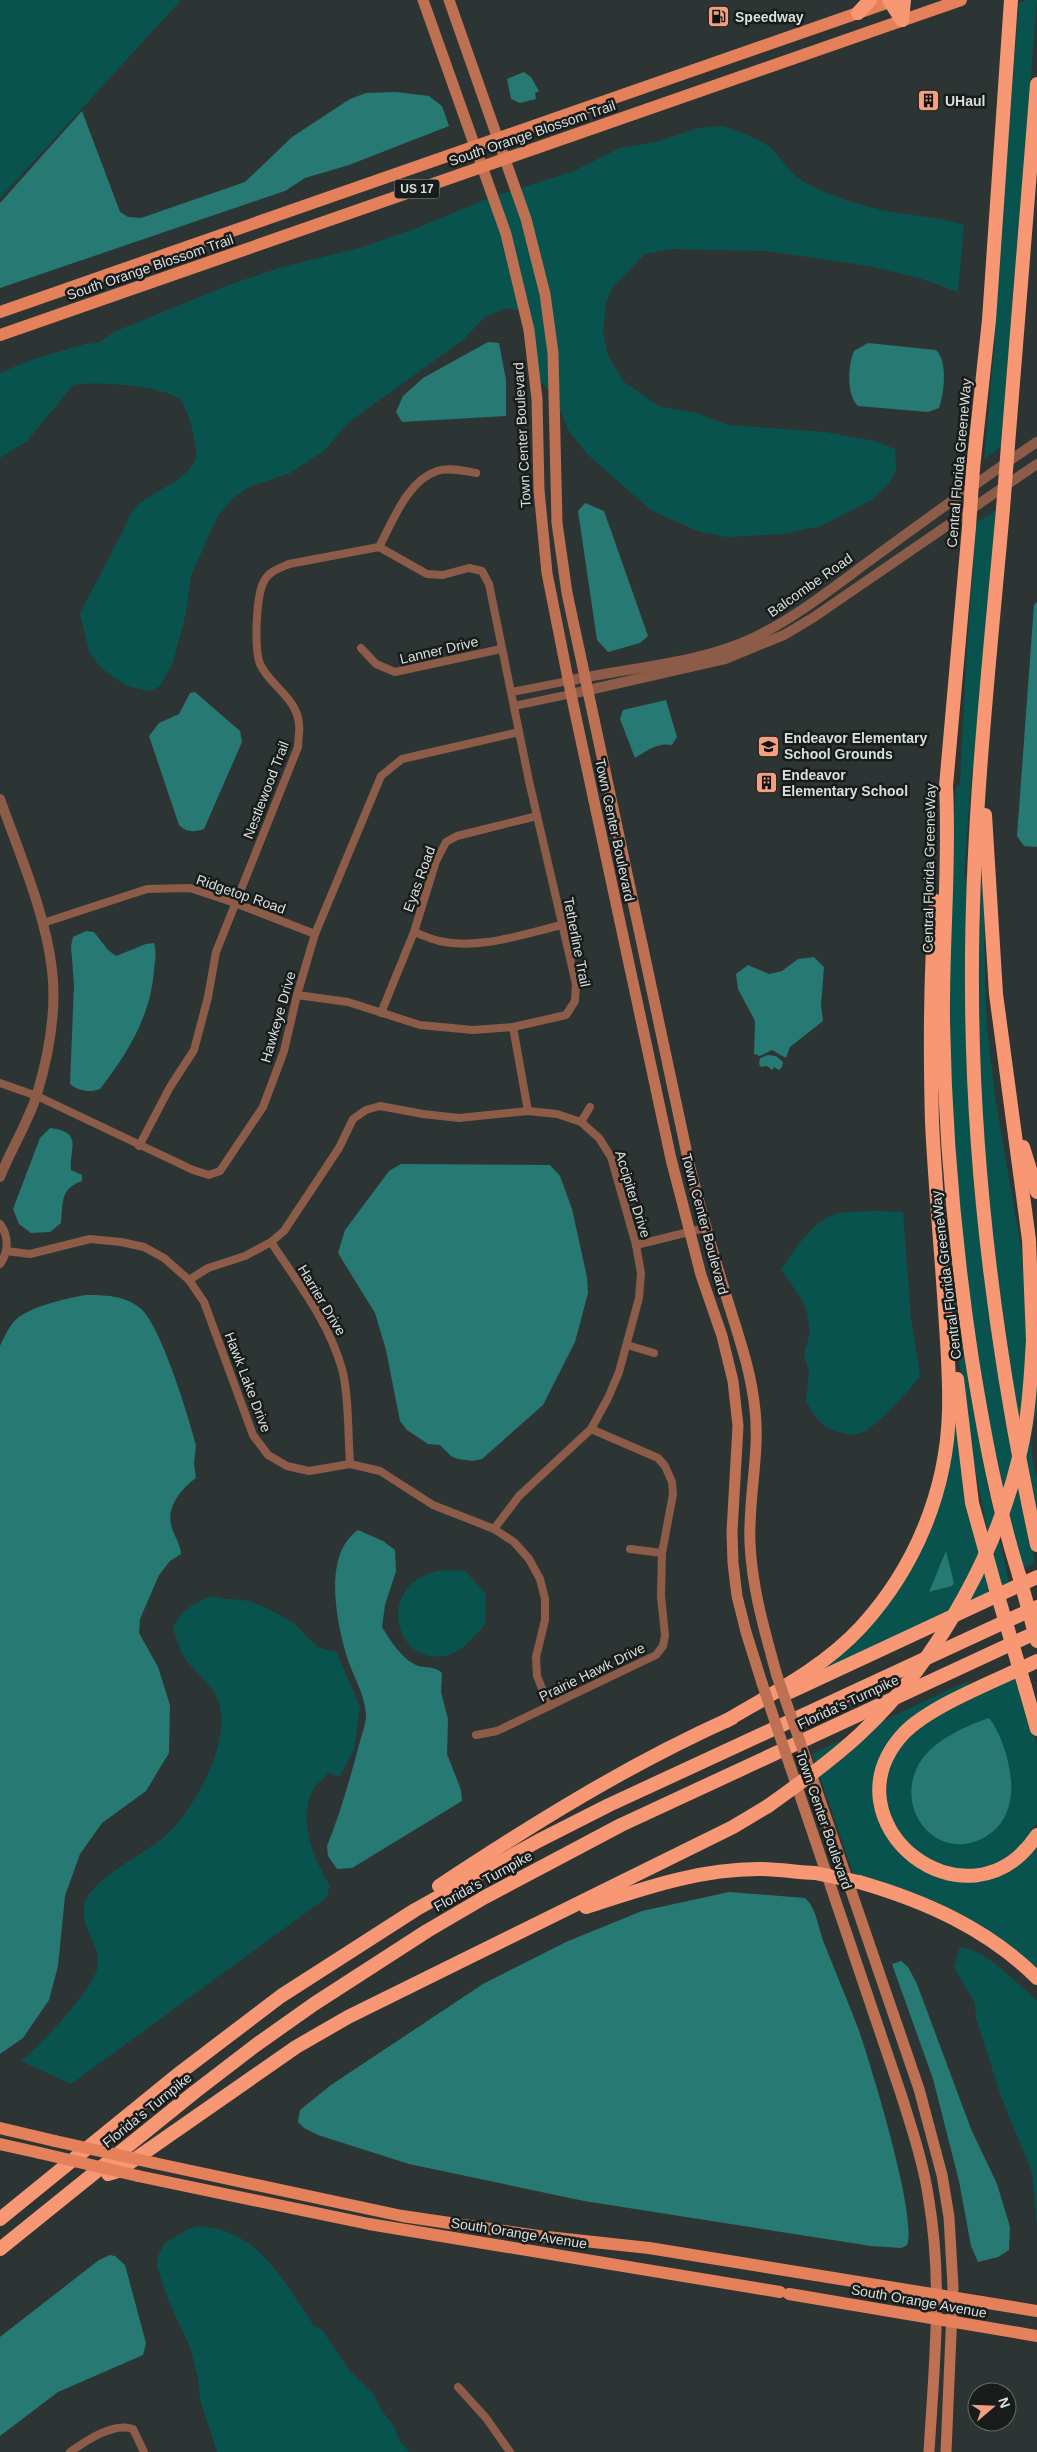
<svg xmlns="http://www.w3.org/2000/svg" width="1037" height="2452" viewBox="0 0 1037 2452" font-family="Arial,sans-serif">
<style>
.green{fill:#09534f;fill-rule:evenodd}
.water{fill:#277973}
.lines{fill:none;stroke-linecap:round;stroke-linejoin:round}
.minor{stroke:#8d5c49;stroke-width:8}
.tertiary{stroke:#8d5c49;stroke-width:10}
.secondary{stroke:#be7053;stroke-width:11}
.primary{stroke:#e4805a;stroke-width:12}
.motorway{stroke:#f79773;stroke-width:14}
.secondary-bridge{stroke:#be7053;stroke-width:11}
.primary-bridge{stroke:#e4805a;stroke-width:12}
.motorway-bridge{stroke:#f79773;stroke-width:14}
.labels{text-anchor:middle;dominant-baseline:central;stroke-width:5;stroke-linejoin:round;paint-order:stroke}
.shield{fill:#181c1b;stroke:#a0a4a4;stroke-width:1}
.shield-label{font-size:12px;font-weight:bold;fill:#dadfde}
.poi-label{font-size:14px;font-weight:bold;fill:#dadfde;stroke:#181c1b;text-anchor:start}
.street-label{font-size:14px;fill:#dadfde;stroke:#181c1b}
</style>
<rect width="100%" height="100%" fill="#2d3534"/>
<g class="green">
<path d="M 0,0 L 181,0 L 0,198 Z"/>
<path d="M 1026,0 L 1037,0 L 1001,447 L 984,459 L 995,341 L 992,338 L 1019,3 Z"/>
<path d="M 723,126 C 737,131 764,140 774,151 C 785,163 791,175 806,183 C 832,197 864,207 893,212 C 917,216 941,218 964,225 L 958,292 L 919,278 L 869,266 L 767,251 L 671,249 L 645,254 L 612,288 L 606,303 L 603,333 L 608,356 L 624,382 L 659,406 L 696,413 L 728,425 L 825,432 L 874,441 L 895,449 L 896,470 L 890,482 L 873,499 L 821,526 L 783,534 L 727,537 L 698,531 L 652,511 L 587,454 L 569,431 L 554,397 L 540,381 L 521,311 L 507,308 L 485,317 L 463,340 L 349,422 L 325,450 L 290,473 L 249,487 L 233,498 L 217,517 L 191,576 L 186,613 L 173,662 L 160,686 L 150,691 L 126,686 L 100,667 L 89,651 L 80,613 C 94,587 107,561 121,535 C 126,526 130,512 138,505 C 154,491 191,478 196,458 C 198,447 188,404 178,398 C 157,385 96,381 73,385 L 27,441 L 0,458 L 0,373 L 31,360 L 85,344 L 98,343 L 114,332 L 226,286 L 282,267 L 359,248 L 417,228 L 484,200 L 574,171 L 620,148 L 656,142 L 699,128 Z"/>
<path d="M 996,510 L 975,767 L 972,769 L 964,873 L 968,891 L 979,1225 L 999,1381 L 1021,1501 L 1035,1563 L 1020,1570 C 1004,1498 987,1425 977,1352 C 949,1165 943,976 956,787 L 960,785 L 966,662 L 976,523 Z"/>
<path d="M 980,881 L 984,881 L 985,984 L 987,1029 L 996,1103 L 1021,1248 L 1025,1293 L 1037,1340 L 1037,1410 L 1031,1439 L 1032,1459 L 1037,1477 L 1037,1508 C 1011,1387 993,1265 984,1142 C 979,1055 979,968 980,881 Z"/>
<path d="M 872,1211 L 903,1212 L 911,1318 L 920,1376 C 910,1389 874,1431 858,1434 C 848,1436 834,1432 825,1426 C 817,1421 811,1409 806,1402 L 809,1372 L 804,1355 L 810,1332 L 807,1313 L 803,1301 L 781,1269 C 795,1250 812,1221 836,1214 C 847,1211 861,1212 872,1211 Z"/>
<path d="M 951,1260 C 964,1369 984,1475 1009,1582 L 1000,1586 C 974,1479 958,1371 949,1261 Z"/>
<path d="M 954,1419 L 956,1419 L 992,1592 L 811,1677 L 903,1581 ZM 946,1552 L 954,1583 L 933,1592 L 946,1553 Z"/>
<path d="M 465,1571 L 486,1594 L 485,1624 C 476,1634 465,1649 451,1654 C 399,1672 372,1590 434,1572 C 443,1569 455,1571 465,1571 Z"/>
<path d="M 214,1596 C 225,1601 236,1598 248,1601 C 258,1603 284,1617 293,1623 C 310,1636 311,1650 336,1651 L 360,1707 L 354,1750 L 340,1776 L 328,1773 C 323,1779 314,1786 311,1794 C 299,1826 314,1859 330,1886 L 326,1898 L 71,2084 L 21,2061 C 39,2047 96,1987 98,1965 C 100,1941 76,1924 86,1900 C 94,1879 141,1855 159,1841 C 191,1818 236,1738 217,1698 C 211,1684 195,1672 186,1660 C 180,1651 177,1638 173,1628 C 180,1611 196,1601 214,1596 Z"/>
<path d="M 1017,1675 L 1037,1744 L 1037,1823 L 1021,1847 L 996,1864 L 965,1871 L 927,1861 L 898,1834 L 886,1802 L 888,1773 L 893,1758 L 907,1737 L 927,1720 Z"/>
<path d="M 968,1681 L 970,1687 L 896,1735 C 879,1756 883,1767 884,1792 C 884,1804 882,1822 886,1834 C 889,1844 900,1854 908,1860 C 949,1893 1004,1881 1037,1844 L 1037,1969 C 1012,1950 987,1928 958,1913 C 926,1896 888,1882 853,1873 L 812,1754 Z"/>
<path d="M 960,1947 C 985,1949 1018,1984 1037,2001 L 1037,2226 L 1032,2172 L 1002,2099 L 976,2018 L 975,2003 L 954,1967 Z"/>
<path d="M 200,2226 C 259,2230 284,2282 314,2326 L 322,2330 L 350,2371 L 375,2396 L 380,2408 L 393,2425 L 400,2441 L 409,2452 L 217,2452 L 200,2399 L 198,2378 L 190,2347 L 168,2300 L 157,2266 L 158,2256 L 165,2243 L 188,2229 Z"/>
</g>
<g class="water">
<path d="M 524,72 L 531,77 L 539,91 L 535,93 L 536,99 L 520,103 L 511,99 L 507,79 Z"/>
<path d="M 396,92 L 429,96 L 442,106 L 449,126 L 349,165 L 305,178 L 285,191 L 0,288 L 0,203 L 82,111 L 120,212 L 128,217 L 141,218 L 245,182 L 292,137 L 350,99 L 366,93 Z"/>
<path d="M 488,342 L 499,343 L 506,380 L 506,416 L 402,422 L 396,412 L 403,396 L 423,378 Z"/>
<path d="M 868,343 L 936,350 C 948,361 944,394 939,408 L 928,412 L 858,406 C 846,395 848,365 854,351 Z"/>
<path d="M 585,503 L 604,511 L 648,636 L 640,643 L 608,652 L 597,640 L 578,511 Z"/>
<path d="M 1037,602 L 1037,847 L 1024,846 L 1017,836 L 1034,605 Z"/>
<path d="M 195,692 L 240,731 L 242,742 L 204,829 C 194,832 187,833 179,825 L 149,736 L 159,723 L 179,714 L 190,693 Z"/>
<path d="M 666,700 L 677,737 L 672,745 C 658,742 646,751 635,758 L 620,719 L 623,710 Z"/>
<path d="M 86,931 L 94,932 L 108,950 L 116,956 L 146,944 L 154,943 C 157,952 155,961 154,970 C 151,1016 127,1054 100,1089 C 90,1093 78,1091 70,1084 L 74,985 L 71,946 L 73,937 Z"/>
<path d="M 814,957 L 824,967 L 821,1006 L 823,1021 L 790,1047 L 786,1058 L 772,1050 L 760,1056 L 754,1054 L 755,1021 L 738,989 L 736,974 L 748,965 L 769,974 L 782,971 L 798,959 Z"/>
<path d="M 768,1055 L 776,1056 L 783,1062 L 782,1067 L 779,1070 L 774,1067 L 772,1070 L 767,1066 L 761,1067 L 759,1064 L 760,1058 Z"/>
<path d="M 50,1128 C 84,1132 69,1149 71,1170 L 82,1175 L 82,1181 C 60,1189 63,1202 61,1223 L 50,1232 L 31,1233 L 19,1224 L 13,1209 L 40,1138 Z"/>
<path d="M 401,1164 L 550,1165 L 560,1176 L 572,1209 L 587,1277 L 588,1293 L 575,1342 L 543,1405 L 482,1459 L 473,1461 L 458,1459 L 451,1456 L 440,1445 L 428,1444 L 407,1430 L 400,1421 L 386,1350 L 375,1313 L 338,1253 L 345,1230 L 389,1171 Z"/>
<path d="M 85,1295 C 104,1295 124,1295 140,1308 C 160,1323 189,1418 196,1445 L 194,1464 L 196,1478 C 182,1488 167,1506 171,1524 C 173,1535 180,1542 181,1554 L 170,1561 L 159,1575 L 140,1619 L 139,1633 L 158,1667 L 170,1705 L 169,1753 L 146,1791 L 102,1823 L 80,1854 L 65,1896 L 58,1966 L 49,2000 L 23,2038 L 0,2054 L 0,1346 C 5,1335 12,1320 22,1315 C 40,1304 65,1299 85,1295 Z"/>
<path d="M 358,1530 L 383,1541 L 395,1550 L 396,1571 L 385,1605 L 382,1627 C 390,1640 401,1658 416,1665 C 425,1669 434,1665 442,1673 L 441,1692 L 448,1719 L 447,1754 L 461,1790 L 462,1801 L 352,1868 L 337,1869 L 328,1856 L 327,1846 C 340,1814 350,1779 359,1745 C 361,1736 366,1725 366,1715 C 365,1693 352,1675 346,1654 C 336,1619 323,1554 358,1530 Z"/>
<path d="M 946,1551 L 954,1583 L 952,1586 L 929,1592 Z"/>
<path d="M 989,1718 C 1004,1737 1015,1777 1010,1801 C 1007,1817 999,1829 985,1837 C 939,1863 897,1814 916,1770 C 927,1743 963,1727 989,1718 Z"/>
<path d="M 729,1892 L 805,1898 C 817,1909 818,1928 824,1943 C 835,1971 847,1999 858,2028 C 870,2062 918,2218 907,2245 L 901,2248 L 871,2246 L 584,2201 L 409,2164 L 318,2135 L 304,2128 L 298,2122 L 300,2110 L 331,2085 L 483,1984 L 566,1942 L 642,1911 Z"/>
<path d="M 901,1961 L 908,1967 L 917,1984 L 971,2129 L 997,2184 L 1010,2227 L 1009,2250 L 998,2257 L 978,2262 L 971,2246 L 959,2181 L 933,2079 L 892,1964 Z"/>
<path d="M 110,2255 L 115,2256 L 125,2265 L 146,2343 L 143,2355 L 58,2392 L 0,2436 L 0,2337 L 99,2260 Z"/>
</g>
<g class="lines">
<g class="minor">
<path d="M 379,547 C 393,521 407,481 437,471 C 449,467 465,471 476,473"/>
<path d="M 361,648 L 376,664 L 395,672 L 501,649"/>
<path d="M 512,692 L 568,681"/>
<path d="M 514,706 L 571,694"/>
<path d="M 43,923 L 147,889 L 190,888 L 235,903 L 315,934"/>
<path d="M 414,932 C 422,935 431,939 439,941 C 480,950 523,934 562,925"/>
<path d="M 381,1013 L 414,932 L 436,861 L 446,842 L 457,836 L 537,816"/>
<path d="M 513,1027 L 528,1111"/>
<path d="M 0,1083 L 37,1096 L 193,1170 L 209,1175 L 220,1171 L 263,1107 L 284,1051 L 297,995 L 315,934 L 381,776 L 402,759 L 519,732"/>
<path d="M 581,1122 L 590,1107"/>
<path d="M 139,1146 L 170,1087 L 194,1050 L 208,997 L 216,952 L 298,747 C 298,739 300,731 299,724 C 297,698 270,686 260,664 C 254,648 256,596 264,581 C 269,571 280,568 289,564 L 379,547 L 427,574 L 443,575 L 469,568 L 482,571 L 489,584 L 529,781 L 576,984 L 575,1001 L 566,1015 L 513,1027 L 473,1030 L 420,1025 L 348,1002 L 297,995"/>
<path d="M 0,1224 C 9,1236 9,1252 0,1264"/>
<path d="M 271,1242 C 298,1283 329,1322 342,1369 C 349,1394 348,1437 350,1464"/>
<path d="M 636,1245 L 705,1228"/>
<path d="M 6,1251 L 30,1254 L 90,1239 L 121,1242 L 144,1247 L 164,1258 L 189,1280 L 204,1302 L 253,1435 L 268,1455 L 287,1466 L 309,1471 L 350,1464 L 380,1471 L 433,1505 L 494,1529 L 514,1542 L 529,1559 L 540,1579 L 545,1599 L 545,1620 L 536,1657 L 537,1676 L 549,1706"/>
<path d="M 189,1280 L 208,1268 L 245,1256 L 271,1242 L 284,1231 L 339,1148 L 353,1119 L 366,1110 L 380,1106 L 423,1114 L 459,1118 L 528,1111 L 557,1114 L 581,1122 L 599,1138 L 611,1157 L 636,1245 L 641,1273 L 639,1298 L 619,1372 L 608,1398 L 591,1429 L 519,1496 L 494,1529"/>
<path d="M 627,1345 L 654,1353"/>
<path d="M 630,1549 L 662,1553"/>
<path d="M 476,1735 L 497,1731 L 656,1655 L 663,1646 L 665,1635 L 661,1596 L 662,1553 L 673,1494 L 672,1482 L 665,1466 L 658,1458 L 591,1429"/>
<path d="M 458,2387 L 486,2418 L 510,2452"/>
<path d="M 70,2452 C 86,2441 113,2422 133,2429 L 144,2452"/>
</g>
<g class="tertiary">
<path d="M 568,681 C 629,667 695,665 753,638 C 797,617 836,585 876,556 C 929,517 982,479 1037,442"/>
<path d="M 571,694 L 725,659 L 784,635 L 814,617 L 1037,464"/>
<path d="M 0,799 C 19,852 46,915 52,970 C 57,1012 49,1054 37,1094 C 28,1123 11,1149 0,1177"/>
</g>
<g class="secondary">
<path d="M 423,0 L 506,234 L 529,330 L 537,399 L 539,490 L 547,573 L 571,694 L 671,1159 L 701,1275 L 722,1336 L 733,1381 L 738,1426 L 732,1532 L 733,1563 L 737,1596 L 746,1632 L 762,1683"/>
<path d="M 449,0 L 526,219 L 545,294 L 553,353 L 557,523 L 567,593 L 690,1168 C 701,1210 712,1251 725,1292 C 737,1332 751,1369 755,1410 C 760,1454 748,1498 750,1543 C 752,1589 765,1632 777,1676"/>
<path d="M 806,1759 L 919,2089 L 942,2175 L 949,2217 L 953,2287 L 946,2452"/>
<path d="M 790,1766 L 901,2094 C 912,2129 924,2165 929,2201 C 943,2284 934,2368 929,2452"/>
</g>
<g class="primary">
<path d="M 0,312 L 895,0"/>
<path d="M 0,335 L 961,0"/>
<path d="M 0,2128 L 55,2141"/>
<path d="M 0,2144 L 40,2153"/>
<path d="M 154,2163 L 402,2216 L 538,2236 L 649,2248 L 1037,2311"/>
<path d="M 138,2176 L 369,2224 L 780,2292"/>
<path d="M 789,2294 L 1037,2336"/>
</g>
<g class="motorway">
<path d="M 889,0 L 902,20"/>
<path d="M 858,13 L 870,0"/>
<path d="M 902,20 L 904,0"/>
<path d="M 1008,445 L 1037,84"/>
<path d="M 973,468 L 989,320 L 1011,0"/>
<path d="M 1003,509 C 989,667 971,825 972,984 C 972,1174 997,1360 1037,1545"/>
<path d="M 969,527 L 946,786 C 950,864 942,943 943,1022 C 945,1135 955,1248 972,1360 C 984,1433 997,1505 1019,1575"/>
<path d="M 985,815 L 996,994 L 1029,1240 L 1033,1340"/>
<path d="M 1023,1147 L 1037,1192"/>
<path d="M 957,1379 L 972,1503 L 995,1586"/>
<path d="M 1037,1661 C 1000,1679 931,1705 904,1733 C 821,1822 968,1939 1037,1835"/>
<path d="M 1025,1687 L 1037,1729"/>
<path d="M 790,1692 L 1037,1577"/>
<path d="M 726,1721 C 773,1693 823,1668 861,1627 C 915,1568 947,1491 949,1411 C 950,1377 947,1343 945,1310 C 941,1247 935,1184 932,1122 C 930,1049 930,974 936,901"/>
<path d="M 859,1882 C 925,1901 988,1929 1037,1978"/>
<path d="M 439,1886 C 533,1824 629,1764 732,1718"/>
<path d="M 586,1907 C 642,1889 698,1869 758,1869 C 777,1869 796,1872 815,1873"/>
<path d="M 108,2174 L 118,2171 L 296,2047 L 348,2017 L 733,1827 L 768,1806"/>
<path d="M 0,2219 L 181,2072 L 281,1996 L 415,1910 L 538,1841 L 609,1805 L 1037,1607"/>
<path d="M 0,2249 L 196,2091 L 256,2045 L 314,2004 L 427,1931 L 485,1897 L 621,1825 L 1037,1632"/>
</g>
<g class="secondary-bridge">
<path d="M 777,1676 L 806,1759"/>
<path d="M 762,1683 L 790,1766"/>
</g>
<g class="primary-bridge">
<path d="M 55,2141 L 154,2163"/>
<path d="M 40,2153 L 138,2176"/>
</g>
<g class="motorway-bridge">
<path d="M 1003,509 L 1008,445"/>
<path d="M 969,527 L 973,468"/>
<path d="M 1019,1575 L 1037,1641"/>
<path d="M 995,1586 L 1025,1687"/>
<path d="M 768,1806 C 799,1784 831,1761 860,1734 C 940,1659 1004,1542 1024,1434 C 1030,1403 1031,1371 1033,1340"/>
<path d="M 815,1873 L 859,1882"/>
</g>
</g>
<defs>
<symbol id="fuel-square" viewBox="-11 -11 22 22"><rect x="-9" y="-9" width="18" height="18" rx="4" fill="#f2a081" stroke="#181c1b"/><path d="M-5.5-6h7V0h2V4h1.3V-2.5L3-4.5l.8-.8L6-3V5H2.5V1h-1V6h-7ZM-4.2-4.7v3.2H.2V-4.7Z" fill="#111"/></symbol>
<symbol id="building-square" viewBox="-11 -11 22 22"><rect x="-9" y="-9" width="18" height="18" rx="4" fill="#f2a081" stroke="#181c1b"/><path d="M-4-6H4V6H1V3H-1V6H-4ZM-2.5-4.3h1.7v1.8h-1.7ZM.8-4.3h1.7v1.8H.8ZM-2.5-1h1.7V.8h-1.7ZM.8-1h1.7V.8H.8Z" fill="#111"/></symbol>
<symbol id="school-square" viewBox="-11 -11 22 22"><rect x="-9" y="-9" width="18" height="18" rx="4" fill="#f2a081" stroke="#181c1b"/><path d="M0-5L7-2L0 1L-7-2ZM-4 1L0 2.5L4 1V4Q0 6-4 4Z" fill="#111"/></symbol>
</defs>
<g fill-rule="evenodd">
<use href="#fuel-square" x="706" y="4" width="25" height="25"/>
<use href="#building-square" x="916" y="88" width="25" height="25"/>
<use href="#school-square" x="756" y="734" width="25" height="25"/>
<use href="#building-square" x="754" y="770" width="25" height="25"/>
</g>
<g class="labels">
<rect class="shield" x="394.5" y="179.5" width="45" height="19" rx="4"/>
<g class="shield-label">
<text x="417" y="189">US 17</text>
</g>
<g class="poi-label">
<text x="735" y="17">Speedway</text>
<text x="945" y="101">UHaul</text>
<text x="784" y="738">Endeavor Elementary<tspan x="784" dy="16">School Grounds</tspan></text>
<text x="782" y="775">Endeavor<tspan x="782" dy="16">Elementary School</tspan></text>
</g>
<g class="street-label">
<text transform="translate(532 133) rotate(-19)">South Orange Blossom Trail</text>
<text transform="translate(150 267) rotate(-19)">South Orange Blossom Trail</text>
<text transform="translate(522 435) rotate(-93)">Town Center Boulevard</text>
<text transform="translate(959 463) rotate(-85)">Central Florida GreeneWay</text>
<text transform="translate(810 585) rotate(-35)">Balcombe Road</text>
<text transform="translate(439 650) rotate(-13)">Lanner Drive</text>
<text transform="translate(266 790) rotate(-69)">Nestlewood Trail</text>
<text transform="translate(615 830) rotate(78)">Town Center Boulevard</text>
<text transform="translate(929 868) rotate(-89)">Central Florida GreeneWay</text>
<text transform="translate(419 879) rotate(-70)">Eyas Road</text>
<text transform="translate(241 894) rotate(19)">Ridgetop Road</text>
<text transform="translate(577 942) rotate(79)">Tetherline Trail</text>
<text transform="translate(278 1017) rotate(-74)">Hawkeye Drive</text>
<text transform="translate(633 1194) rotate(73)">Accipiter Drive</text>
<text transform="translate(705 1224) rotate(75)">Town Center Boulevard</text>
<text transform="translate(946 1275) rotate(-97)">Central Florida GreeneWay</text>
<text transform="translate(322 1300) rotate(59)">Harrier Drive</text>
<text transform="translate(248 1382) rotate(69)">Hawk Lake Drive</text>
<text transform="translate(592 1672) rotate(-26)">Prairie Hawk Drive</text>
<text transform="translate(848 1702) rotate(-25)">Florida's Turnpike</text>
<text transform="translate(824 1820) rotate(71)">Town Center Boulevard</text>
<text transform="translate(483 1881) rotate(-29)">Florida's Turnpike</text>
<text transform="translate(147 2110) rotate(-39)">Florida's Turnpike</text>
<text transform="translate(519 2233) rotate(9)">South Orange Avenue</text>
<text transform="translate(919 2301) rotate(10)">South Orange Avenue</text>
</g>
</g>
<g transform="translate(992 2407) rotate(71)"><circle r="24" fill="#181c1b" stroke="#666a69"/>
<path d="M0-4L9 19L0 12L-9 19Z" fill="#f2a081"/>
<text y="-8" font-size="14" font-weight="bold" text-anchor="middle" fill="#dadfde">N</text>
</g>
</svg>
